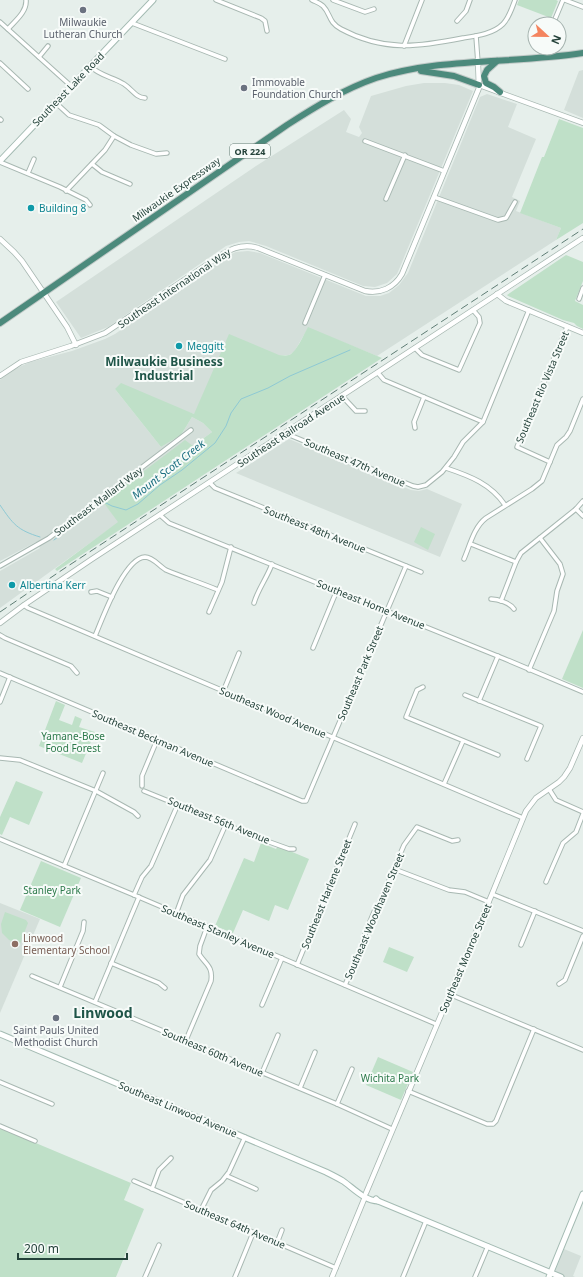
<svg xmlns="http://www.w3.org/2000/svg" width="583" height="1277" viewBox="0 0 583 1277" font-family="'Noto Sans',sans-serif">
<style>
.built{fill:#d4dfda}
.green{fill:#bfe0c8}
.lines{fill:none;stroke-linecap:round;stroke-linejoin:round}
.stream{stroke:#8ec9d4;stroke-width:1}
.minor-casing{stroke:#a8b8b2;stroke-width:5.5}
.tertiary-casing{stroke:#a8b8b2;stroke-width:6}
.secondary-casing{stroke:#a4bbb3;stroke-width:7}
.trunk-casing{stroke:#c2cac8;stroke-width:8}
.minor{stroke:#fff;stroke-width:3.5}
.tertiary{stroke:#fff;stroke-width:4.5}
.secondary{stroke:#fff;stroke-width:5}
.trunk{stroke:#4c8a7c;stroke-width:6}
.rail{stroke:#5f7d75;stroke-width:1;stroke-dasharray:8 4;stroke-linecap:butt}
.worship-dot{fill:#6b7280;stroke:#f7fbf9;stroke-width:1.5}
.culture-dot{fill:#0f9aa8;stroke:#f7fbf9;stroke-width:1.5}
.education-dot{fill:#8d6e63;stroke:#f7fbf9;stroke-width:1.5}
.labels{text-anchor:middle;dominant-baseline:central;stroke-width:4;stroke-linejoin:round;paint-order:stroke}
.shield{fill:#f7fbf9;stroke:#637a73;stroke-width:1}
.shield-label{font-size:9px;font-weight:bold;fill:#24423a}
.worship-label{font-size:10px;fill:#5b616d;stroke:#f7fbf9}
.street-label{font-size:10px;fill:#24423a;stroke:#f7fbf9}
.culture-label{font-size:10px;fill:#0d838f;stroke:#f7fbf9;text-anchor:start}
.park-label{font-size:10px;fill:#2d7a4b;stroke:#f7fbf9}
.education-label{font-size:10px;fill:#785e54;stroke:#f7fbf9;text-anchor:start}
.water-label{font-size:11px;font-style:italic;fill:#1c6f80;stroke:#f7fbf9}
.quarter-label{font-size:12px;font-weight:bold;fill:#1f5548;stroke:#f7fbf9}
.district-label{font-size:14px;font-weight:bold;fill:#1f5548;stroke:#f7fbf9}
</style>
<rect width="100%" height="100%" fill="#e6efeb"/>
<g class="built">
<path d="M 583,70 L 583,118 L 564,110 L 579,71 Z"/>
<path d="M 424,83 L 445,83 L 459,85 L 473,91 L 400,267 L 397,274 L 387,283 L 375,287 L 363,286 L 266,246 L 249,241 L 239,242 L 226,246 L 108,327 L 81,338 L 56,302 L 256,166 L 344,110 L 351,119 L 346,132 L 359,137 L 362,133 L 359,127 L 371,96 L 406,86 Z"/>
<path d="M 487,94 L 517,104 L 508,127 L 536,139 L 512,197 L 520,201 L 516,211 L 561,228 L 556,240 L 377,356 L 308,328 L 294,352 L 289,355 L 279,355 L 194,414 L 115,389 L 161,447 L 181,435 L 192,417 L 203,423 L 212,432 L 193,446 L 103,502 L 119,522 L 0,608 L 0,571 L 40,548 L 36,542 L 0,561 L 0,380 L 13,370 L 30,362 L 72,351 L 105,339 L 115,334 L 229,255 L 236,252 L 248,251 L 260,253 L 366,296 L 380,296 L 389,293 L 399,285 L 408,273 L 480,97 Z"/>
<path d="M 289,439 L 411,490 L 419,491 L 427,489 L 462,504 L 440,557 L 236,473 Z"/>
<path d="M 0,903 L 40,919 L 0,1013 Z"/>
<path d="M 564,1249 L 581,1256 L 573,1276 L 575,1277 L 553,1277 Z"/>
</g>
<g class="green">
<path d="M 519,0 L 556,0 L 558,1 L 551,18 L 517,5 Z"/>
<path d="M 559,119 L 583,128 L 583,223 L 556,240 L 561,228 L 520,213 L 542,157 L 544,157 Z"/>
<path d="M 566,255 L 583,262 L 583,281 L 575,301 L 583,305 L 583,329 L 577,326 L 574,323 L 563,320 L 508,296 L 507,295 Z"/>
<path d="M 308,327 L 382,358 L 57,571 L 55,569 L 118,522 L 103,502 L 185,440 L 193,446 L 212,432 L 203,423 L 192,417 L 181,435 L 161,447 L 115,389 L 121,383 L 194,414 L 229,334 L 279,355 C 282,355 286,356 289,355 C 296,353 304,334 308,327 Z"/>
<path d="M 421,527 L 435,534 L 428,550 L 414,542 Z"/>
<path d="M 583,630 L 583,688 L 562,679 Z"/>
<path d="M 56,701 L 65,705 L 59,720 L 72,725 L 75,716 L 82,719 L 79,727 L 95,732 L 82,763 L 39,746 Z"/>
<path d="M 16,781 L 43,792 L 29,825 L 10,817 L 2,835 L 0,834 L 0,817 Z"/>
<path d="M 261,843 L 276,849 L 278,846 L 309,859 L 288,910 L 275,905 L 269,921 L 243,910 L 233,933 L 215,926 L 244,858 L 254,862 Z"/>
<path d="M 41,861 L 81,878 L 60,927 L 20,910 Z"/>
<path d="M 5,912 L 26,920 L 28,923 L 20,944 L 9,940 L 2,933 L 1,924 Z"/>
<path d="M 389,947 L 414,957 L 407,972 L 383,962 Z"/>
<path d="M 378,1057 L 413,1072 L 401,1100 L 366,1085 Z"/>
<path d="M 0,1128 L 131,1183 L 124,1200 L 144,1209 L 116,1277 L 0,1277 Z"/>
</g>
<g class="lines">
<g class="stream">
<path d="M 106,503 L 112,506 L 126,510 L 138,504 L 160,485 L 182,470 L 215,443 L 226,426 L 231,413 L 241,399 L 268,388 L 290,376 L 350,350"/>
<path d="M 0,505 C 13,524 17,530 40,537"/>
<path d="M 54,540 L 95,508"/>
</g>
<defs>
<g id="minor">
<path d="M 216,0 L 261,18 L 265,21 L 267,31"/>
<path d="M 312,0 C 316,2 320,3 323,6 C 331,14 328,22 341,29 C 384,52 418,47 463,38 C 476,36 493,34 503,24 C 509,18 512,8 515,0"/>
<path d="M 333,0 L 365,12 L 374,9"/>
<path d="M 565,0 L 583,7"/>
<path d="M 457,21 L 466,11 L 470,0"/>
<path d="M 0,22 L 71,86"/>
<path d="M 132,23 L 225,59"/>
<path d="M 553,24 L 563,0"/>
<path d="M 8,29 C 15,21 27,12 26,0"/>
<path d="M 476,36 L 478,63"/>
<path d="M 404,46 L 422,0"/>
<path d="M 39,57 L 48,46"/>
<path d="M 0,63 L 28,89"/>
<path d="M 90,66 C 100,76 113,77 124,84 C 133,90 135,97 145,98"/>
<path d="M 56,103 L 69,115 L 99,125 L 114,136 L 131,145 L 156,154 L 167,153"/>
<path d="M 0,119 L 1,120"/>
<path d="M 365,141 L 444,171"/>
<path d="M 0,162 L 60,187 L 86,200 L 90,205"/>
<path d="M 92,164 L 102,172 L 130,184"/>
<path d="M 28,173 L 34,159"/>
<path d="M 66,191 L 105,150 L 114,136"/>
<path d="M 434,197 L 498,220 L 506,218 L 515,202"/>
<path d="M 386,199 L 405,155"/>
<path d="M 579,299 L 583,288"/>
<path d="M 305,323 L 325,275"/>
<path d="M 415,348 L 422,355 L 459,370 L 480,323 L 479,317 L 473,310"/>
<path d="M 378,373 L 384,380 L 483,422"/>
<path d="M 342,396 L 356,411 L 365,411"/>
<path d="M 415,428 L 414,422 L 424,397"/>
<path d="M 288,432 L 292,436 L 413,486 L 418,487 L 426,485 L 442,472 L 454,457 L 463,442 L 483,422 L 529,310"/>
<path d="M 550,462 L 517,447 L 567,327"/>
<path d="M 446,468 C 470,476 491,484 505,505"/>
<path d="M 210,483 L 215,488 L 421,572"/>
<path d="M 576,509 L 583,516"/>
<path d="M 160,515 L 169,523 L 505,659 L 583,692"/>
<path d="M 471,544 L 516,562"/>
<path d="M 464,559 C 470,545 474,527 486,518 L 532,489 L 542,481 L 557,445 L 566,437 L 570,431 L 583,399"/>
<path d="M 0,566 L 49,538 L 191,430"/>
<path d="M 91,592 L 97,591 L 112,597"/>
<path d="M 491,599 C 498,599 510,603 514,609"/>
<path d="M 501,601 L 516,562 L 521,553 L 576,509 L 583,501"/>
<path d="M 254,603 C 258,589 267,578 272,564"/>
<path d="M 24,605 L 28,608 L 523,818"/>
<path d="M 209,612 L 222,582 L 231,547"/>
<path d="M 0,635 L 5,638 L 71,666 L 77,673"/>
<path d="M 95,636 C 102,620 124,558 145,557 C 153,557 159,566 166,570 C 183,577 201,583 218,590"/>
<path d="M 313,648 L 337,590"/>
<path d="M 529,670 L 554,611 L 557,591 L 563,574 L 560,564 L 540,538"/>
<path d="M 0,673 L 302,801 L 306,801 L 406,566"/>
<path d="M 423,687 L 417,690 L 406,717 L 498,755"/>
<path d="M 223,692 L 239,653"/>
<path d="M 465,695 L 541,726 L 527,759"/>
<path d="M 479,701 L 498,656"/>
<path d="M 0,702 L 10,677"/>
<path d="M 0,758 L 20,760 L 96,791 L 134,812 L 138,816"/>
<path d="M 444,784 L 463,741"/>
<path d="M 142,786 L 142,776 L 157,740"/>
<path d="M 549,789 L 556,800 L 583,812"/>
<path d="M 144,791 L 264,840 L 289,849 L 294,849"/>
<path d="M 0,839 L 134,895 L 436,1024"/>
<path d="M 64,866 L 103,773"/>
<path d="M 394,869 L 449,890 L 465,892 L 489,902"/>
<path d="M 546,882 L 563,843 L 576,832 L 583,814"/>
<path d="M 492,894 L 583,931"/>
<path d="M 134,895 L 142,877 L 151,866 L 178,804"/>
<path d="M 176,914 L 183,895 L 210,860 L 226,824"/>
<path d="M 521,945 L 535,911"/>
<path d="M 111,963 L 159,983 L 165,988"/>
<path d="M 297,965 L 355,824"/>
<path d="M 32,976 L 337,1104 L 392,1129"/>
<path d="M 559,984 L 565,980 L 583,936"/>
<path d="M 345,985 L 359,954 L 366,931 L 374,912 L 380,902 L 404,845 L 417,827 L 452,841 L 458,840"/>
<path d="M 60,987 L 83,931 L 84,922"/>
<path d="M 449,994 L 583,1050"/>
<path d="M 95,1002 L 139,897"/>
<path d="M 262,1005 L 282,958"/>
<path d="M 186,1040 L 211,981 C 213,966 206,965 199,954 L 200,946 L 207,927"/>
<path d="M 262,1073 L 278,1035"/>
<path d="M 0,1082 L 52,1104"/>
<path d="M 300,1088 L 315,1052"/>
<path d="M 408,1091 L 487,1124 L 493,1124 L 496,1121 L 534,1029"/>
<path d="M 337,1104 L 352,1069"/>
<path d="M 0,1126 L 35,1141"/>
<path d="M 227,1176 L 256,1189"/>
<path d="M 134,1181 L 336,1268"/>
<path d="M 152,1189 L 159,1170 L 171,1158"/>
<path d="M 201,1210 L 211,1190 L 222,1181 L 229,1172 L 245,1137"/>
<path d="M 277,1243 L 282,1230"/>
<path d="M 145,1277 L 159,1245"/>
<path d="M 235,1277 L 253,1233"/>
<path d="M 403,1277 L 426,1221"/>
<path d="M 475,1277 L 488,1246"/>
</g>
<g id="tertiary">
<path d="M 479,85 L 583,123"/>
<path d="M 0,239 L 14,252 L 22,261 L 67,327 L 76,345"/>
<path d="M 497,294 L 506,301 L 583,333"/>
<path d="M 0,376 L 21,362 L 71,346 L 105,333 L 223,254 C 234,247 245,244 258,248 L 365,291 C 380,294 394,288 402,274 L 479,88 L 478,63"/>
<path d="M 0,623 L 24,605 L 92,559 L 583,238"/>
<path d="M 366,1193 L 492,894 L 526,811 L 536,798 L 559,782 L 564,777 L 570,768 L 583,738"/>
<path d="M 332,1277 L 365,1197"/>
</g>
<g id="secondary">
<path d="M 0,161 L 153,0"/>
<path d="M 0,1034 L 326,1172 C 332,1175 338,1178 343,1181 C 353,1188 365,1201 378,1201"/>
<path d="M 376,1199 L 378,1201 L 561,1277"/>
<path d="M 549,1277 L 583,1194"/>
</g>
<g id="trunk">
<path d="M 497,61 L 487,70 L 484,76 L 486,83 L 494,87 L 500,92"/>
<path d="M 421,71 L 454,76 L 479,85"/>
<path d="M 0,323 L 287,125 C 315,107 344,89 376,78 C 442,57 515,64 583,53"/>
</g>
</defs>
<use href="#minor" class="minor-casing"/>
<use href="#tertiary" class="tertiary-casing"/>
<use href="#secondary" class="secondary-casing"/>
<use href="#trunk" class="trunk-casing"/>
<use href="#minor" class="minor"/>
<use href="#tertiary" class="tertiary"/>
<use href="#secondary" class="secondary"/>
<use href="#trunk" class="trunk"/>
<path class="rail" d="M 0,612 L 65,568 L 583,229"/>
</g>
<g class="worship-dot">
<circle cx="83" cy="10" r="4"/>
<circle cx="244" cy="88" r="4"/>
<circle cx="56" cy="1018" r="4"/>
</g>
<g class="culture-dot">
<circle cx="31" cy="208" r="4"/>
<circle cx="179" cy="346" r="4"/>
<circle cx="12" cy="585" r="4"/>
</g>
<circle class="education-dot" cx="15" cy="944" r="4"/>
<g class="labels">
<rect class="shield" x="230" y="144" width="40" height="14" rx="3"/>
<g class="shield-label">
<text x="250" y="151">OR 224</text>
</g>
<g class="worship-label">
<text x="83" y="22">Milwaukie<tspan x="83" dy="12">Lutheran Church</tspan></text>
<text x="252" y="82" text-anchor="start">Immovable<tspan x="252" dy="12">Foundation Church</tspan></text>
<text x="56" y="1030">Saint Pauls United<tspan x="56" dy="12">Methodist Church</tspan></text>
</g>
<g class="street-label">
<text transform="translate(68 89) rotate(-46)">Southeast Lake Road</text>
<text transform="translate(176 189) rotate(-35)">Milwaukie Expressway</text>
<text transform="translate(174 288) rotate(-34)">Southeast International Way</text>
<text transform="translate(542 387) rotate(-67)">Southeast Rio Vista Street</text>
<text transform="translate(291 430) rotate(-33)">Southeast Railroad Avenue</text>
<text transform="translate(355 462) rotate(23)">Southeast 47th Avenue</text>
<text transform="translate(98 501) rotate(-37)">Southeast Mallard Way</text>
<text transform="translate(315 529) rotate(22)">Southeast 48th Avenue</text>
<text transform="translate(371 604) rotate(22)">Southeast Home Avenue</text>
<text transform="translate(360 673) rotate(-67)">Southeast Park Street</text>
<text transform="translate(273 712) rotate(23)">Southeast Wood Avenue</text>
<text transform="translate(153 738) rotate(23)">Southeast Beckman Avenue</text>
<text transform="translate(219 820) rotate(22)">Southeast 56th Avenue</text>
<text transform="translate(326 894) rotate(-68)">Southeast Harlene Street</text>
<text transform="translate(374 916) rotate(-67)">Southeast Woodhaven Street</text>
<text transform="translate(218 931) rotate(23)">Southeast Stanley Avenue</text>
<text transform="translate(465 958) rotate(-67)">Southeast Monroe Street</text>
<text transform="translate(213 1052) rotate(23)">Southeast 60th Avenue</text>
<text transform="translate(178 1109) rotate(23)">Southeast Linwood Avenue</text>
<text transform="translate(235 1224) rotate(23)">Southeast 64th Avenue</text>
</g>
<g class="culture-label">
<text x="39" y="208">Building 8</text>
<text x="187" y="346">Meggitt</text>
<text x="20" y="585">Albertina Kerr</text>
</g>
<g class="park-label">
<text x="73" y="736">Yamane-Bose<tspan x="73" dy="12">Food Forest</tspan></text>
<text x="52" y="890">Stanley Park</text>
<text x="390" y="1078">Wichita Park</text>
</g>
<g class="education-label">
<text x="23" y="938">Linwood<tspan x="23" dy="12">Elementary School</tspan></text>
</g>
<g class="water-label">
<text transform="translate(168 469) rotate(-38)">Mount Scott Creek</text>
</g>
<g class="quarter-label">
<text x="164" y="361">Milwaukie Business<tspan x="164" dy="14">Industrial</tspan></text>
</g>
<g class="district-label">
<text x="103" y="1012">Linwood</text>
</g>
</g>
<g transform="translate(547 36) rotate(112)"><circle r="19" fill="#f7fbf9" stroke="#a3b1ad"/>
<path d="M0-3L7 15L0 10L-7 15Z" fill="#f4845f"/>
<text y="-6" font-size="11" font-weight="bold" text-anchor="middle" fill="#24423a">N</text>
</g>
<path d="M18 1253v6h109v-6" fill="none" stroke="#24423a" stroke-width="2"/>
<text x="24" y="1253" font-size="12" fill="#24423a" stroke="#f7fbf9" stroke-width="3" paint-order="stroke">200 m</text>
</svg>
